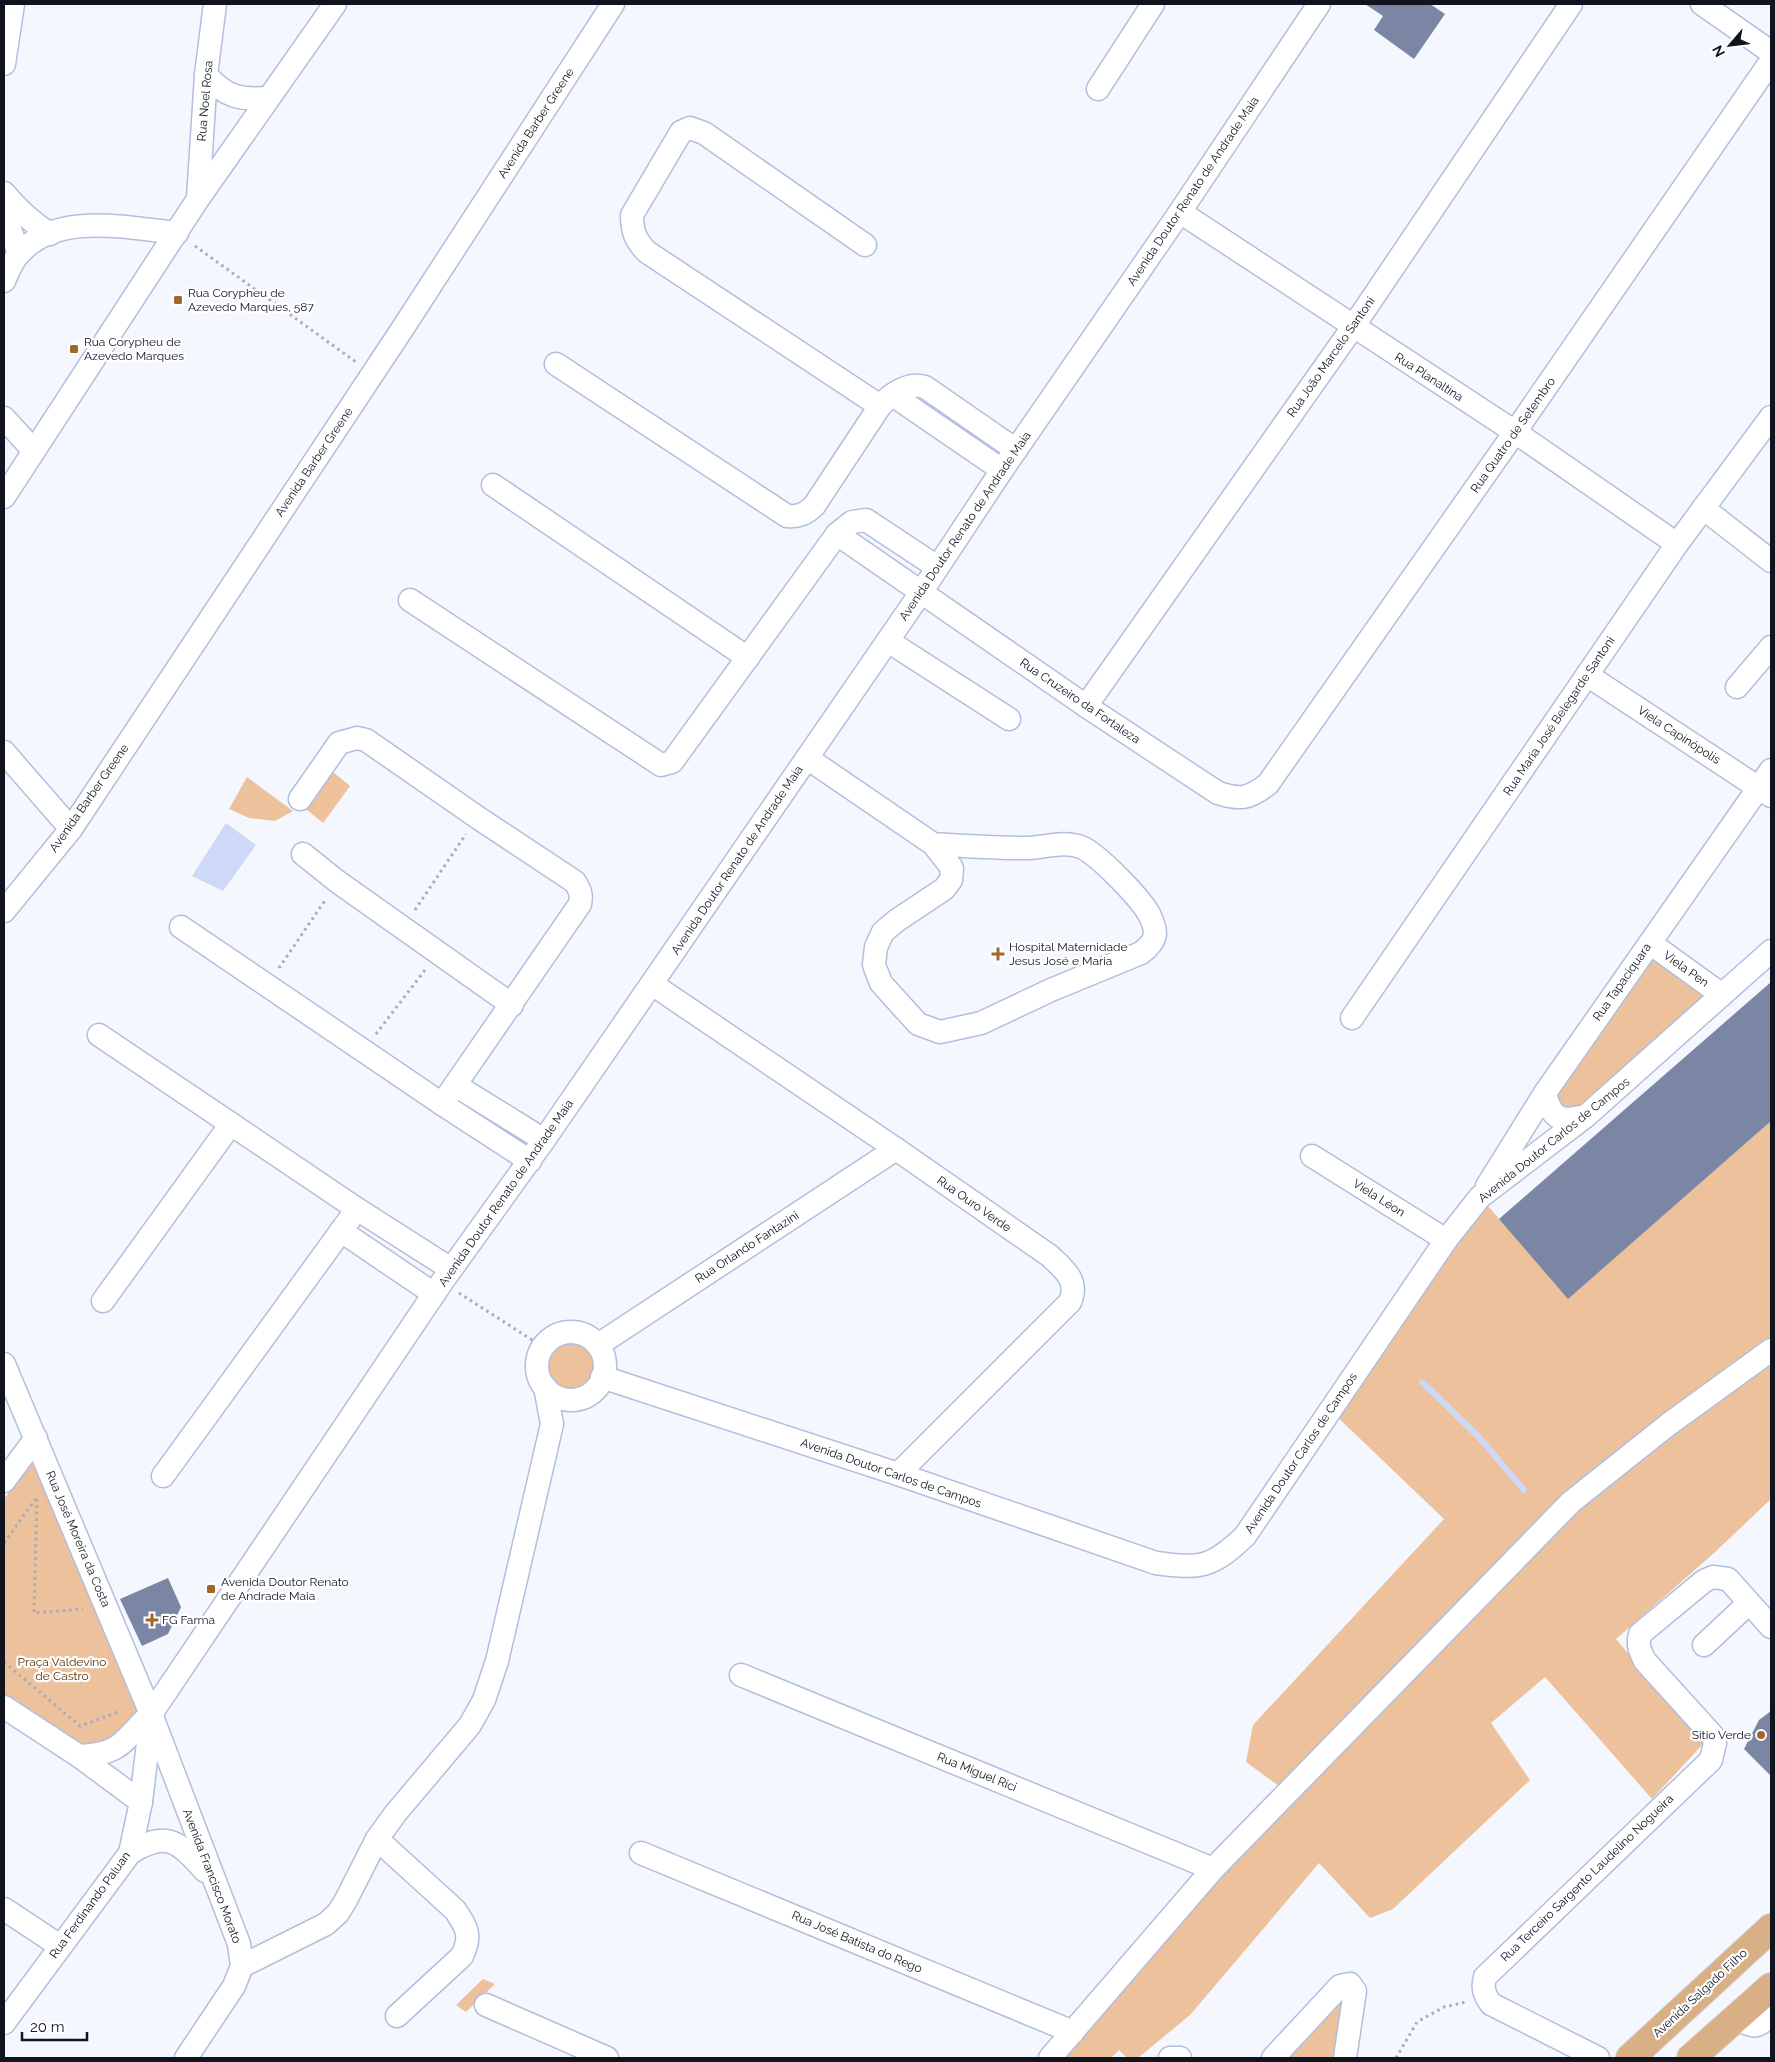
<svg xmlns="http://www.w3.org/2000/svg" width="1775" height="2062" viewBox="0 0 1775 2062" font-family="Raleway,sans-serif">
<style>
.green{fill:#ecc19c}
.water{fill:#cdd9f6}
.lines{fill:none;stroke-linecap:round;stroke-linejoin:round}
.stream{stroke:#cdd9f6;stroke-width:6}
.building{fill:#7a86a3}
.minor-casing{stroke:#b2bedd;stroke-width:25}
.major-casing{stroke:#d4d5d7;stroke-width:30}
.path{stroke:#a8acb4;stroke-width:3;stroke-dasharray:2.5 4;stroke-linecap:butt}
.minor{stroke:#fff;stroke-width:22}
.major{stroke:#d9af86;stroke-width:28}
.poi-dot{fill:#a3662a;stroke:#fff;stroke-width:2}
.labels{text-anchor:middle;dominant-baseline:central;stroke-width:4.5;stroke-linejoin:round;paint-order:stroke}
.street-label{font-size:12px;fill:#10141f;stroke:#fff}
.poi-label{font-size:12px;fill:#10141f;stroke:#fff;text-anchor:start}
.park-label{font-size:12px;fill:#582f00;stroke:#fff}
</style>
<rect width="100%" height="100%" fill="#f4f7fe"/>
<g class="green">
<path d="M 333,772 L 350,786 L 323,823 L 306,809 Z"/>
<path d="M 247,777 L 293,811 L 275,821 L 249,818 L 229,809 Z"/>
<path d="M 1652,952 L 1707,993 L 1577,1115 L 1549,1103 Z"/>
<path d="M 1771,1121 L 1771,1499 L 1713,1554 L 1616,1639 L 1704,1743 L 1652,1799 L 1545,1677 L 1491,1723 L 1530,1780 L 1393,1909 L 1370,1918 L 1319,1863 L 1190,2015 L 1138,2058 L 1127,2058 L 1119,2050 L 1111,2058 L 1050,2058 L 1287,1792 L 1246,1762 L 1253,1725 L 1444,1519 L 1330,1410 L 1480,1197 L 1568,1298 Z"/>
<circle cx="571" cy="1366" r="29"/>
<path d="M 37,1455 L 144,1710 L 120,1736 L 84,1750 L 4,1700 L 4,1499 Z"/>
<path d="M 483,1979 L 495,1984 L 466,2012 L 456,2005 Z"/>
<path d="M 1348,1990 L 1337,2058 L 1279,2058 Z"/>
</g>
<path class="water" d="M 226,823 L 256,845 L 223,891 L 192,876 Z"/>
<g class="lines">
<path class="stream" d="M 1422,1382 L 1478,1436 L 1524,1490"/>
</g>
<g class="building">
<path d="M 1365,4 L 1430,4 L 1445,14 L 1414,59 L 1374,30 L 1383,16 Z"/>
<path d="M 1771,982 L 1771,1121 L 1568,1299 L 1499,1219 Z"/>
<path d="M 168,1578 L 181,1607 L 168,1634 L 142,1646 L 120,1599 Z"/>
<path d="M 1771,1711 L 1771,1776 L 1744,1749 L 1759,1720 Z"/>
</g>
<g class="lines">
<defs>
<g id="minor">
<path d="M 1702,4 L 1771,52"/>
<path d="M 4,64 L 13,4"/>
<path d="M 206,75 C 226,97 239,100 268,98"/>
<path d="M 1098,89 L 1153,4"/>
<path d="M 4,193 C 18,210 31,222 50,234"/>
<path d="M 198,198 L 206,75 L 215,4"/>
<path d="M 1180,212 L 1515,432 L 1677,544"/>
<path d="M 4,214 L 19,253"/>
<path d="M 865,245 L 704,133 L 690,128 L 681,132 L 632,215 C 632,231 635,240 647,252 L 880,406"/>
<path d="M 4,281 C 8,272 12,261 19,254 C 56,211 128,228 177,233"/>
<path d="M 556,364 L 787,516 C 799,517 805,514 814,506 L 880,406 C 891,394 908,382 925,387 L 1016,450"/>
<path d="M 894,396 L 1002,470"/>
<path d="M 4,418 L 34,451"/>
<path d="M 493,485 L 748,658"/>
<path d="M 4,497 L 198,199 L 335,4"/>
<path d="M 1703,508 L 1771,561"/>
<path d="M 837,534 L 1086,706 L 1218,793 C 1240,800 1249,799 1268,784 L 1515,432 L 1771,61"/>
<path d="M 410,600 L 661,765 L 672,762 L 837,534 L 852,522 L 866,520 L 937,567"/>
<path d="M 888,641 L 1009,719"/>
<path d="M 1587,675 L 1771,796"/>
<path d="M 1737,687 L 1771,647"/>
<path d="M 1086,706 L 1353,327 L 1571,4"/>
<path d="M 4,752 L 71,829"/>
<path d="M 807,758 L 933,844 L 952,868 L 951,880 L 944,889 L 896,921 L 883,932 L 876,947 L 874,965 L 881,983 L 918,1024 L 940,1032 L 981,1023 L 1051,990 L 1141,953 C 1158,940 1158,932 1149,914 C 1140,898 1098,854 1081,847 C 1063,840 1044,848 1025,848 C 994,848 964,846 933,844"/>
<path d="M 300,799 L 339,743 L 357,738 L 366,740 L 477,817 L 575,882 C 580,890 582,895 580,904 L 442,1104"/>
<path d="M 303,854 L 338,882 L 512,1005"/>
<path d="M 4,911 L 71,829 L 401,331 L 613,4"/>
<path d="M 181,927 L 442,1104 L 530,1161"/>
<path d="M 1650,943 L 1722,995"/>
<path d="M 652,984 L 896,1149 L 1050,1256 C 1065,1270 1079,1281 1070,1302 L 898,1474"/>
<path d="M 1352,1018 L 1677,544 L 1771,417"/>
<path d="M 99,1035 L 357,1209 L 451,1269"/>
<path d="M 455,1085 L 544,1140"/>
<path d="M 1545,1093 C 1552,1120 1560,1122 1586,1116"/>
<path d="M 1312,1156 L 1446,1240"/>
<path d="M 1487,1186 L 1545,1093 L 1771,770"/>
<path d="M 341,1231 L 434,1294"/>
<path d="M 103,1301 L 231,1124"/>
<circle cx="571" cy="1366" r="34"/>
<path d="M 598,1345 L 896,1149"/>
<path d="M 4,1364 L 151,1714 L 239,1944 L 242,1966 L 234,1986 L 186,2058"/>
<path d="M 602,1377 L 898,1474 L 1156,1563 C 1201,1569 1211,1568 1245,1536 L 1446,1240 L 1480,1197 L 1586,1116 L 1771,951"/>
<path d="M 163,1476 L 357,1209"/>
<path d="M 4,1481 L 36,1438"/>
<path d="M 1704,1645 L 1749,1603"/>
<path d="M 741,1675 L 1213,1869"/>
<path d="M 4,1707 L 79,1756 L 141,1802"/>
<path d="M 79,1756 C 124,1754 122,1740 151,1714 L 442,1282 L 544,1140 L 922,591 L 1002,470 L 1180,212 L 1319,4"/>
<path d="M 377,1839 L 455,1910 C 467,1928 472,1935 462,1956 L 397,2016"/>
<path d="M 130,1853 C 167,1830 178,1841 205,1871"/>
<path d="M 641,1853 L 1073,2032"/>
<path d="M 4,1909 L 60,1946"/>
<path d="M 242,1966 L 326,1924 L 338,1913 L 346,1900 L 377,1839 L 395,1814 L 470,1725 L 484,1700 L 497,1661 L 552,1424 L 545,1387"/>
<path d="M 486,2005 L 607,2058"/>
<path d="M 1736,2018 C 1755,2028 1756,2029 1771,2014"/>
<path d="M 4,2023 L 130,1853 L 141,1802 L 151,1718"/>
<path d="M 1050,2058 L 1213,1869 L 1571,1502 L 1669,1424 L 1771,1350"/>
<path d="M 1170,2058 L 1180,2058"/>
<path d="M 1273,2058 L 1340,1986 L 1350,1984 L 1355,1991 L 1345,2058"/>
<path d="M 1598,2058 L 1491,2004 C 1484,1994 1482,1988 1485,1977 L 1711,1760 L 1715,1743 L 1713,1736 L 1645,1661 C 1640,1651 1637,1645 1640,1634 L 1704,1581 L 1713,1577 L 1728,1579 L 1771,1627"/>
</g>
<g id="major">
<path d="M 1630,2058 L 1771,1928"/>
<path d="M 1691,2058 L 1771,1987"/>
</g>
</defs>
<use href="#minor" class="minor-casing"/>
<use href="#major" class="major-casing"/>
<g class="path">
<path d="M 195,246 L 356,362"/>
<path d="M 415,910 L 466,834"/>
<path d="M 279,968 L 326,899"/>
<path d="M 376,1034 L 425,970"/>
<path d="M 459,1293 L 543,1347"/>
<path d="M 4,1543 L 37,1497 L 34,1613 L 83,1609"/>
<path d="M 4,1662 L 80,1726 L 121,1711"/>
<path d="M 1396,2058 L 1417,2022 L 1444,2007 L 1466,2002"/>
</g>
<use href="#minor" class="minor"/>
<use href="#major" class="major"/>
</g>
<g class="poi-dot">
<rect x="173" y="295" width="10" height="10" rx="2.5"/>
<rect x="69" y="344" width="10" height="10" rx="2.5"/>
<path d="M995.5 946.5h5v5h5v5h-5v5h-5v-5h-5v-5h5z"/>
<rect x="206" y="1584" width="10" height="10" rx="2.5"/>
<path d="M149.5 1612.5h5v5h5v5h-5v5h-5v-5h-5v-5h5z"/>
<circle cx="1761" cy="1735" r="5"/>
</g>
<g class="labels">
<g class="street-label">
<text transform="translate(205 101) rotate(-85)">Rua Noel Rosa</text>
<text transform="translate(536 123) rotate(-57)">Avenida Barber Greene</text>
<text transform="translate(1193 191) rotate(-56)">Avenida Doutor Renato de Andrade Maia</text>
<text transform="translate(1331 357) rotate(-55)">Rua João Marcelo Santoni</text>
<text transform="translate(1429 377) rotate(33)">Rua Planaltina</text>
<text transform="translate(1513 435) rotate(-55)">Rua Quatro de Setembro</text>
<text transform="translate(314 462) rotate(-56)">Avenida Barber Greene</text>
<text transform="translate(965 526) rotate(-56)">Avenida Doutor Renato de Andrade Maia</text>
<text transform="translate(1080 701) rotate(34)">Rua Cruzeiro da Fortaleza</text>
<text transform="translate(1559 716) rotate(-56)">Rua Maria José Belegarde Santoni</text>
<text transform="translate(1679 735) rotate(33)">Viela Capinópolis</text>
<text transform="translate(89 798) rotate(-55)">Avenida Barber Greene</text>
<text transform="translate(737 860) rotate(-56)">Avenida Doutor Renato de Andrade Maia</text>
<text transform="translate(1686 969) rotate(35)">Viela Pen</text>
<text transform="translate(1622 982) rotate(-55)">Rua Tapaciquara</text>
<text transform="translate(1554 1140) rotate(-39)">Avenida Doutor Carlos de Campos</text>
<text transform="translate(506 1193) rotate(-55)">Avenida Doutor Renato de Andrade Maia</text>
<text transform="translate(1379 1198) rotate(32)">Viela Léon</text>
<text transform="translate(974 1204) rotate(35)">Rua Ouro Verde</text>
<text transform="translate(747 1247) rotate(-33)">Rua Orlando Fantazini</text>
<text transform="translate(1301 1453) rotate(-56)">Avenida Doutor Carlos de Campos</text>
<text transform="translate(891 1473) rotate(19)">Avenida Doutor Carlos de Campos</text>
<text transform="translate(78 1539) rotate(67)">Rua José Moreira da Costa</text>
<text transform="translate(977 1772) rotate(22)">Rua Miguel Rici</text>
<text transform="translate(212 1876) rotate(69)">Avenida Francisco Morato</text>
<text transform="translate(1587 1878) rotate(-44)">Rua Terceiro Sargento Laudelino Nogueira</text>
<text transform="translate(90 1905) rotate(-54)">Rua Ferdinando Paluan</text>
<text transform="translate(857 1942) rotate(23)">Rua José Batista do Rego</text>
<text transform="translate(1700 1993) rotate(-43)">Avenida Salgado Filho</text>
</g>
<g class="poi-label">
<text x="188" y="293">Rua Corypheu de<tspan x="188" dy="14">Azevedo Marques, 587</tspan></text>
<text x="84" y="342">Rua Corypheu de<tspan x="84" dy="14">Azevedo Marques</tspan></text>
<text x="1009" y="947">Hospital Maternidade<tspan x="1009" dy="14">Jesus José e Maria</tspan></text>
<text x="221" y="1582">Avenida Doutor Renato<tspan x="221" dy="14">de Andrade Maia</tspan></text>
<text x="162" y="1620">FG Farma</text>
<text x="1751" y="1735" text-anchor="end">Sitio Verde</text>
</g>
<g class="park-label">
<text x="62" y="1662">Praça Valdevino<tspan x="62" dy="14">de Castro</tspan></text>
</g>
</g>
<rect width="1775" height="2062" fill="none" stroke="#10141f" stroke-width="10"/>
<g transform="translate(1730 45) rotate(242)" stroke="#ffffff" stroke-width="4" paint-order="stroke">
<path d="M0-4L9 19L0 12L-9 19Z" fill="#10141f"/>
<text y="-8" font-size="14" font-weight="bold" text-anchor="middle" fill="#10141f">N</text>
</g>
<path d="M22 2032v8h65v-8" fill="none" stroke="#10141f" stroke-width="2.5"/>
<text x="30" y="2032" font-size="15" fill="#10141f" stroke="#ffffff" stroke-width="4" paint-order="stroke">20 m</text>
</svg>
